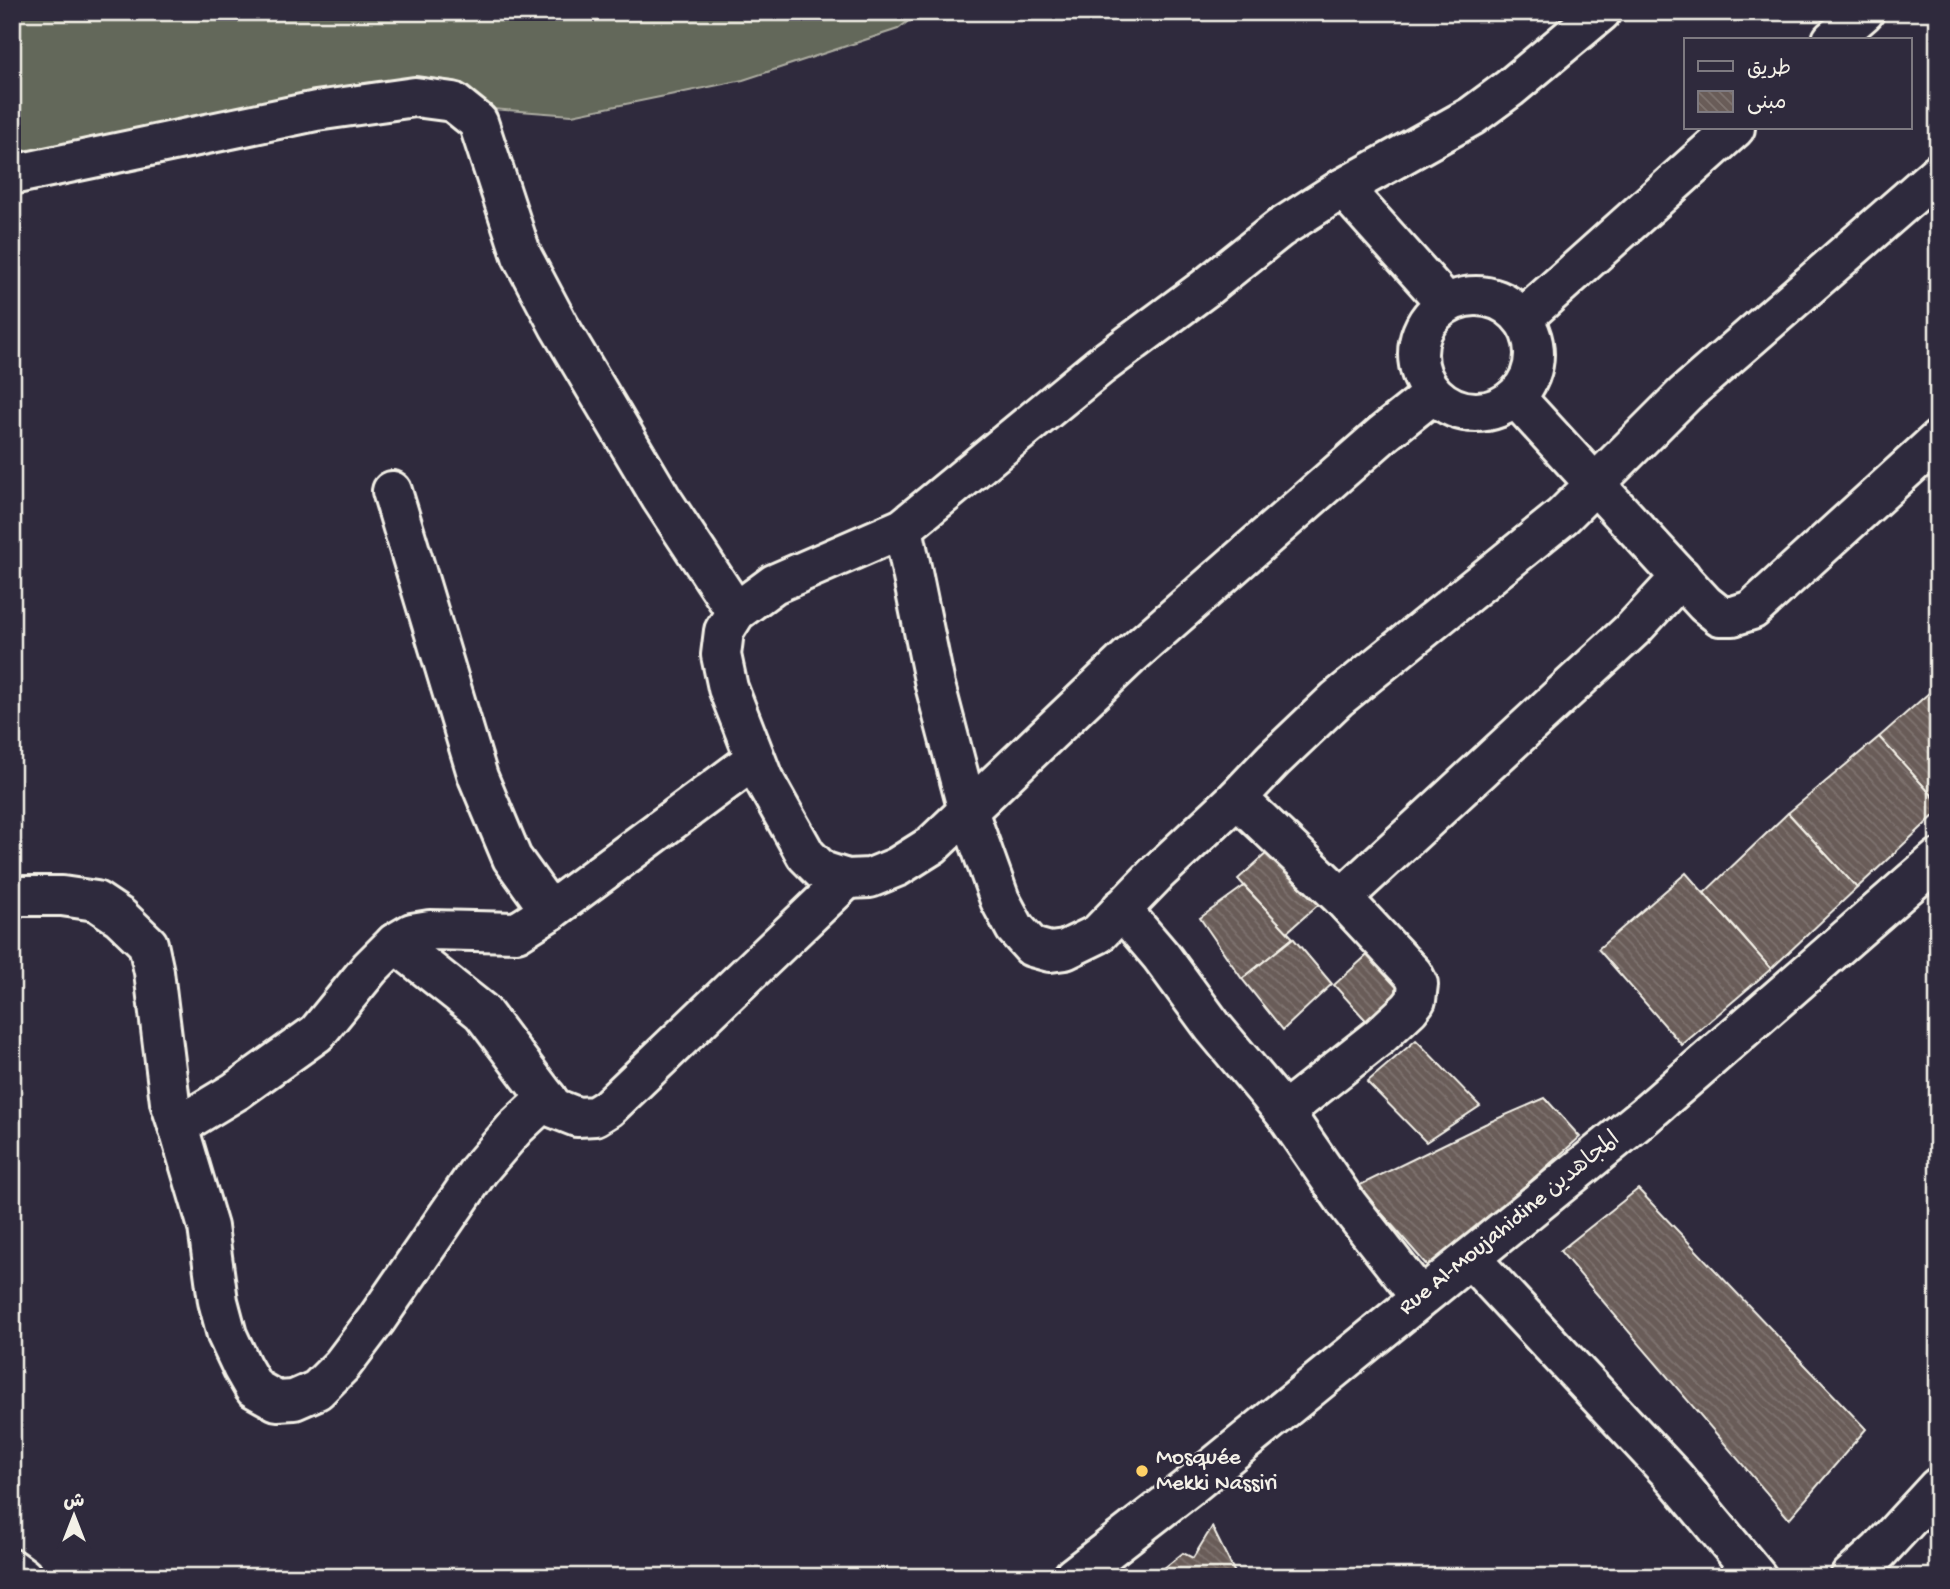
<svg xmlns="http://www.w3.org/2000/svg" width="1950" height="1589" viewBox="0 0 1950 1589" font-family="'Gochi Hand','Playpen Sans Arabic',sans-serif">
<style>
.grass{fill:#64685a;stroke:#acaca1;stroke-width:2}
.building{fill:url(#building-back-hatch);stroke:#f4f1e8;stroke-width:2}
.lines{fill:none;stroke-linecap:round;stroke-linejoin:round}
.minor-casing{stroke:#f4f1e8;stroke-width:44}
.tertiary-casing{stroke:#f4f1e8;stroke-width:44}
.minor{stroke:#2f2a3d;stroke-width:38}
.tertiary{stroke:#2f2a3d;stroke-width:38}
.poi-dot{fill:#ffd166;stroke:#2f2a3d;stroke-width:2.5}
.labels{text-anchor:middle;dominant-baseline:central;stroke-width:5;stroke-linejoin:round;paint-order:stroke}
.street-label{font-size:23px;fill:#f4f1e8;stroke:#2f2a3d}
.poi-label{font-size:23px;fill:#f4f1e8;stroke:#2f2a3d;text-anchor:start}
</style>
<defs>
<pattern id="building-back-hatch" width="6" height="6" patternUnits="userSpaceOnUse" patternTransform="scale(1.75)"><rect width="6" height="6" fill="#695c58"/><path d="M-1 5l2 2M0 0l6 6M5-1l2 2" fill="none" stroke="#7f7470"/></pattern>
</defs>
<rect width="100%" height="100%" fill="#2f2a3d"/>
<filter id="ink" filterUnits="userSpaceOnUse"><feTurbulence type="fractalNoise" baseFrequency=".0143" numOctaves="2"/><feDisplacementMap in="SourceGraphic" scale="14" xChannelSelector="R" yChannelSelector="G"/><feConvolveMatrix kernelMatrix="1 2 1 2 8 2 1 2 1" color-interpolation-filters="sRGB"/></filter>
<g filter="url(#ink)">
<path class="grass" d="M 12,12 L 920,12 L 898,29 L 743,80 L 572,115 L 412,103 L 12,189 Z"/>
<g class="building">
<path d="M 1938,685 L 1938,802 L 1879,737 Z"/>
<path d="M 1879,737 L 1938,802 L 1938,812 L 1857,888 L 1788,813 Z"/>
<path d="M 1788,813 L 1857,888 L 1771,969 L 1704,893 Z"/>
<path d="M 1268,852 L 1319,904 L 1287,932 L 1238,879 Z"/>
<path d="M 1686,873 L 1771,969 L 1682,1045 L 1598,949 Z"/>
<path d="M 1244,886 L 1293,938 L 1242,979 L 1200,918 Z"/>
<path d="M 1293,938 L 1332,984 L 1283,1030 L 1242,979 Z"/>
<path d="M 1375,948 L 1412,989 L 1371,1026 L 1334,985 Z"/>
<path d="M 1416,1040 L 1480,1106 L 1426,1142 L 1367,1082 Z"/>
<path d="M 1545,1098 L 1580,1137 L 1431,1270 L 1358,1186 L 1485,1124 Z"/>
<path d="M 1638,1189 L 1866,1429 L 1789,1519 L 1560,1251 Z"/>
<path d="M 1212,1527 L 1237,1577 L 1153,1577 L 1183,1553 L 1193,1558 Z"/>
</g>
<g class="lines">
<defs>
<g id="minor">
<path d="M 1832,40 L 1864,12"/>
<path d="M 12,175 L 316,111 L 415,97 L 453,102 L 478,122 L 522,256 L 559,326 L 661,498 L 736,612"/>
<path d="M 1343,188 L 1446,303"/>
<circle cx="1476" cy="354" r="58"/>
<path d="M 1523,318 L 1735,128"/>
<path d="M 1433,394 L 1383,434 L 1129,657 L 932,845 L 897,867 L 870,878 L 847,879 L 822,871 L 806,855 L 763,778 L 728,688 L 721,655 L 724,631 L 736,612 L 774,584 L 903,528 L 1100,366 L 1204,289 L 1279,229 L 1343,188 L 1472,116 L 1510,88 L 1601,12"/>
<path d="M 1516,398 L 1705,604 L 1720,616 L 1733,616 L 1752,610 L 1938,440"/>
<path d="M 392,491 L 478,777 L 512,858 L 550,911"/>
<path d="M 903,528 L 935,685 L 968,811 L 1000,900 L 1015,928 L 1032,947 L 1050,952 L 1065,950 L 1098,934 L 1157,873 L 1237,798 L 1273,760 L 1337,699 L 1563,516 L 1685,394 L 1938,173"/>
<path d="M 1237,798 L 1342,898 L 1413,974 L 1418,984 L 1416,1000 L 1409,1009 L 1380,1036 L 1284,1112"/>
<path d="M 1342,898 L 1634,628 L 1681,577"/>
<path d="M 12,899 L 21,896 L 62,896 L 96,901 L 120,917 L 148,944 L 154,972 L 170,1102 L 178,1126"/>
<path d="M 1121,909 L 1161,956 L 1213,1027 L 1284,1112 L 1348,1205 L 1420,1297"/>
<path d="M 395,943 L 482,1012 L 554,1108 L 577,1117 L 595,1116 L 608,1108 L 847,879"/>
<path d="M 547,1098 L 516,1127 L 479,1170 L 376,1320 L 342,1365 L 317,1390 L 294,1400 L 277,1401 L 254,1388 L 242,1367 L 227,1335 L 218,1301 L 208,1227 L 178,1126 L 236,1091 L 317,1033 L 370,968 L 395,943 L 412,933 L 430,930 L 517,932 L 550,911 L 755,759"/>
<path d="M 1470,1258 L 1675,1478 L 1757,1577"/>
<path d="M 1073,1577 L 1189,1487 L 1644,1116 L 1938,859"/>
<path d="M 1850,1577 L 1879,1551 L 1938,1487"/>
</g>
<path id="tertiary" d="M 12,1569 L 23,1577"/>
</defs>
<use href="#minor" class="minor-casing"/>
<use href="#tertiary" class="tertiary-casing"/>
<use href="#minor" class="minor"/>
<use href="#tertiary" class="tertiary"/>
</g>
</g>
<circle class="poi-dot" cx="1142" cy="1471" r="7"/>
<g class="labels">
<g class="street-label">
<text transform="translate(1510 1224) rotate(-39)">Rue Al-Moujahidine المجاهدين</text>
</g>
<g class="poi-label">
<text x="1156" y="1458">Mosquée<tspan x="1156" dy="26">Mekki Nassiri</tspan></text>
</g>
</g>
<rect width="1950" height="1589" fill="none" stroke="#2f2a3d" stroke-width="42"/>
<rect x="21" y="21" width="1908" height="1547" fill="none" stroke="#f4f1e8" stroke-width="2.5" filter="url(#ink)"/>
<rect x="1684" y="38" width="228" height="91" fill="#2f2a3d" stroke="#7e7a81" stroke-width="2"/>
<rect x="1698" y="61" width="35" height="10" fill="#2f2a3d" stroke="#7e7a81" stroke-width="2"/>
<text x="1747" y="74" font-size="21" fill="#f4f1e8">طريق</text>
<rect x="1698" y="91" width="35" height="21" fill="url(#building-back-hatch)" stroke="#7e7a81" stroke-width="2"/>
<text x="1747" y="108" font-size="21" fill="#f4f1e8">مبنى</text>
<g transform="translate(74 1516)" stroke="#2f2a3d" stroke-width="5" paint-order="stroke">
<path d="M0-5L12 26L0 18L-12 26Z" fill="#f4f1e8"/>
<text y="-10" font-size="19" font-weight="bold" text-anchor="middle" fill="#f4f1e8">ش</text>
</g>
</svg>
